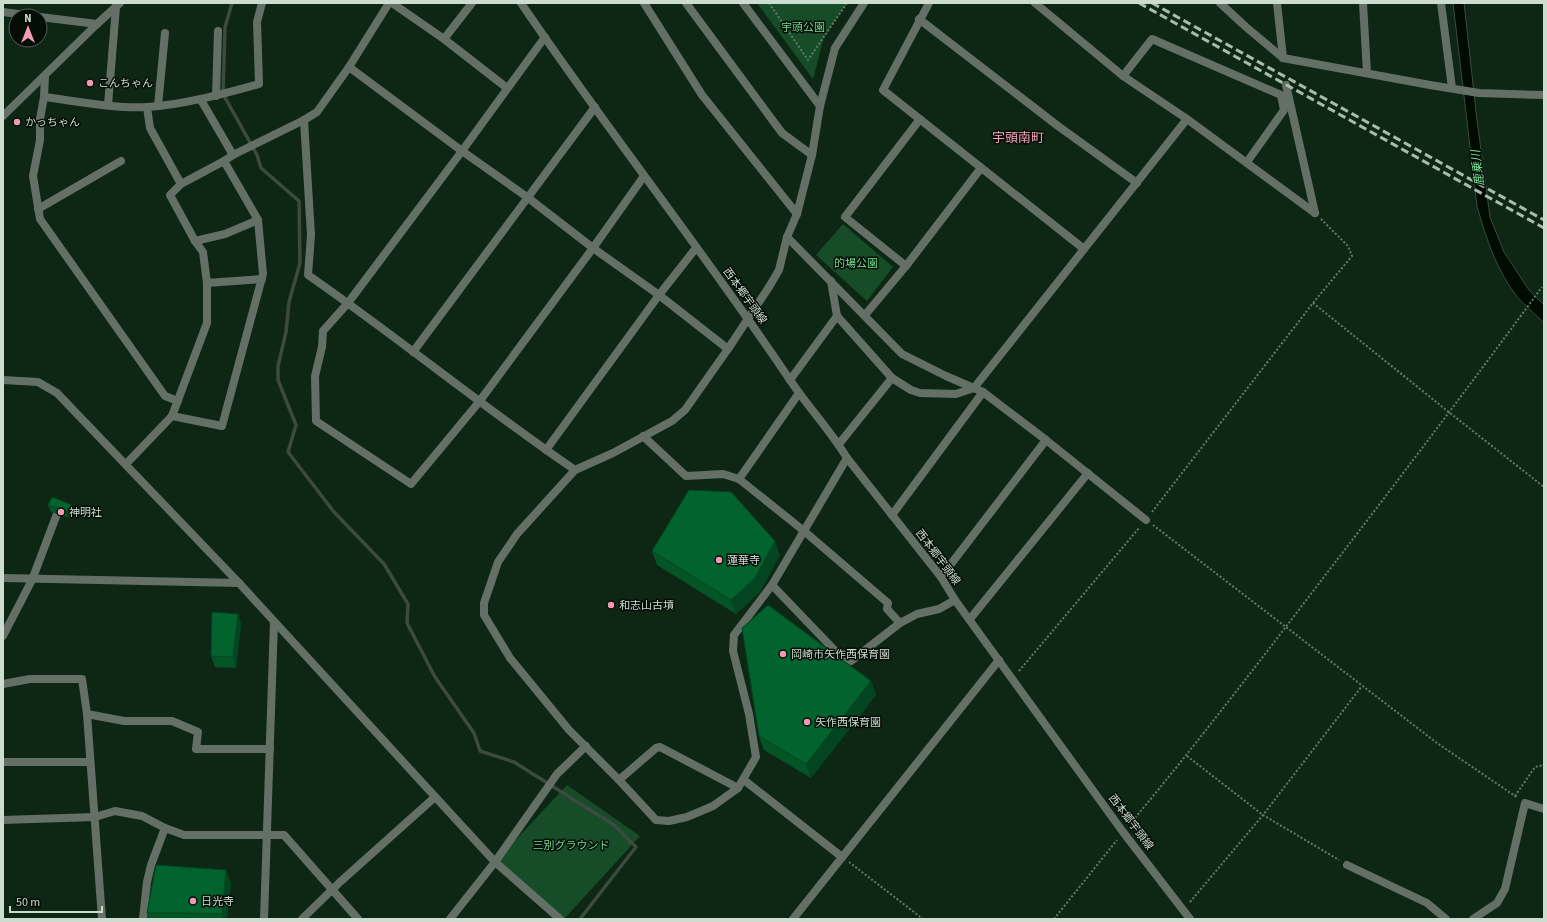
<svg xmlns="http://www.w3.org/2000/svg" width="1547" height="922" viewBox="0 0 1547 922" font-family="'Source Sans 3','Noto Sans JP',sans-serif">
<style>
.green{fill:#164c28}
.water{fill:#000b01;stroke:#3d4a3f}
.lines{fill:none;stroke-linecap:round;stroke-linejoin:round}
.stream{stroke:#3d4a3f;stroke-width:3.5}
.path{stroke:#647a69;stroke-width:2;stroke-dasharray:2 2;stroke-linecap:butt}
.minor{stroke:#647066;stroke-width:8}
.tertiary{stroke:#647066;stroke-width:8}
.rail{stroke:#a9bbad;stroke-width:3;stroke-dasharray:8 4;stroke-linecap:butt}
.wall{fill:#035528}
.shaded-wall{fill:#024520}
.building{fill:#03632e;stroke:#024520}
.poi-dot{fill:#f19ab3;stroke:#040d06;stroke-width:1.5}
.labels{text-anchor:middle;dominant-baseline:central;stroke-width:3;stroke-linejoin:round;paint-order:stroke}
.park-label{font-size:11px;fill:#73dc90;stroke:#040d06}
.poi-label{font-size:11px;fill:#ccdccf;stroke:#040d06;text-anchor:start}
.street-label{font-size:11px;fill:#ccdccf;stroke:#040d06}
.water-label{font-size:12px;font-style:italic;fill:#73dd91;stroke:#040d06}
.quarter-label{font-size:13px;fill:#f9a7be;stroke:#040d06}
</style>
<rect width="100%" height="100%" fill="#0d2714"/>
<g class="green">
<path d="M 757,3 L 847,3 L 824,37 L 813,79 Z"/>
<path d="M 843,224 L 893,267 L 867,301 L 816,255 Z"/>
<path d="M 567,785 L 640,836 L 565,918 L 495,862 Z"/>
</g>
<path class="water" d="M 1453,3 L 1464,3 L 1477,120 L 1490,217 L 1504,252 L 1529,290 L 1544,305 L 1544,323 C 1536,315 1527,307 1519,299 C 1497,272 1486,238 1477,206 Z"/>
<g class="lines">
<path class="stream" d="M 232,3 L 225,27 L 223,94 L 257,155 L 261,168 L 299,201 L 300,263 L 289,302 L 286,332 L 278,366 L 278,380 L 296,425 L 288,452 L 334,512 L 384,564 L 408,604 L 407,623 L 435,677 L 474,733 L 480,751 L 514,762 L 614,825 L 636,847 L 580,919"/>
<g class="path">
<path d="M 769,3 L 808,60 L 847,3"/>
<path d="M 1313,303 L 1450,413 L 1544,487"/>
<path d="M 1152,512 L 1313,303 L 1352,256 L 1348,246 L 1321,219"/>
<path d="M 1153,525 L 1437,743 L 1518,798"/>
<path d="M 1019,671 L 1139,528"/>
<path d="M 1187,756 L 1263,815 L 1339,860"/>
<path d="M 1515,796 L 1535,767 L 1544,765"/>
<path d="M 1130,824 C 1195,746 1256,666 1317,586 C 1393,487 1468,388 1542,287"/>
<path d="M 849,862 L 923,919"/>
<path d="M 1190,902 L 1263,815 L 1362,686"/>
<path d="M 1054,919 L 1117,840"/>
</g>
<g class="minor">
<path d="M 392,3 L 444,39 L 507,88"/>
<path d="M 521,3 C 608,131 704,252 790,380 C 808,407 831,431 847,458 L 941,577 L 955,600 L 1123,832 L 1190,919"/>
<path d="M 644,3 L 702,95 L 797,214"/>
<path d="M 686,3 L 782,133 L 812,155"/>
<path d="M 743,3 L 820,106"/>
<path d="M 929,3 L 883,90 L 1084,249"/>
<path d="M 1035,3 L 1123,76 L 1187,119 L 1315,213"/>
<path d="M 1220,3 L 1246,27 L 1283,58 L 1430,85 L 1479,93 L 1544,95"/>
<path d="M 1277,3 L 1283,58"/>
<path d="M 1363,3 L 1367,73"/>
<path d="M 1441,3 L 1452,88"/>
<path d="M 3,12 L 33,16"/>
<path d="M 40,17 L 97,24"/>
<path d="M 919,19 L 1058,126 L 1137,183"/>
<path d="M 545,37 L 462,151 L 348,303 L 323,331 L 322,347 L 315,376 L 316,421 L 411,484 L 479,402 L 593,248 L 644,176"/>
<path d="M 444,39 L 472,3"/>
<path d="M 349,67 L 462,151 L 527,197 L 593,248 L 659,295 L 728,349"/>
<path d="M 45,76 L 44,97 L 40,119 L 40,140 L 33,176 L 40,219 L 165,396 L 178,401"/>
<path d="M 1123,76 L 1152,39 L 1281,95 L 1284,110 L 1247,162"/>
<path d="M 1286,85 L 1315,213"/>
<path d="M 216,96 L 218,31"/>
<path d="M 44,97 C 76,101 116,109 148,107 C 186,104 222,94 259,84 L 257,22 L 262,3"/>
<path d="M 201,100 L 233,155"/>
<path d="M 108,105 L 116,7"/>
<path d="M 158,106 L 165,33"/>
<path d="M 147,107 L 150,128 L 181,184"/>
<path d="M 304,120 L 311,235 L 308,275 C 399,338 484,408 575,470"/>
<path d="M 38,209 L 121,161"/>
<path d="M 787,237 L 902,354 L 946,376 L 983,392 L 1046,440 L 1146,520"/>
<path d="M 195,241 L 225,234 L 258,220"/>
<path d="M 906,266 L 845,217 L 920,119"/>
<path d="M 207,283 L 262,279"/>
<path d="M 865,315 L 906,266 L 981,168"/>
<path d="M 837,316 L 892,378"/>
<path d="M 413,352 L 595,107"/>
<path d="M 3,380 L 38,382 L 57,393 L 239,583 L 495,862 L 560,919"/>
<path d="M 790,380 L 837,316 L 831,281"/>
<path d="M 799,393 L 739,479 L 804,531 L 888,603 L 887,609 L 900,623"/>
<path d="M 172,416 L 222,426 L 263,274 L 258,220 L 224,161"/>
<path d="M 643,436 L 686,476 L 723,474 L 739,479"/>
<path d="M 839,444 L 892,378 L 911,390 L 920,393 L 956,394 L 974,388 L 1187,119"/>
<path d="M 546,450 L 659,295 L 696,248"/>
<path d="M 847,458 L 772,585 L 734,635 L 733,651 L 749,714 L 756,757 L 738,788 L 713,806 L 687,817 L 669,821 L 656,820 L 619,780 L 569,730 L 510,658 L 484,615 L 484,603 L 498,562 L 517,534 L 575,470 L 613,453 L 672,421 L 685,410 L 728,349 L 769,287 L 779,270 L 787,237 L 797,214 L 812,155 L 820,106 L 835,48 L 864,3"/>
<path d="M 126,464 L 172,416 L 207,323 L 207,283 L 203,252 L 195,241 L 170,195 L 181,184 L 224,161 L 233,155 L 304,120 L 317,112 L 349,67 L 389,3"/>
<path d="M 892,515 L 983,392"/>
<path d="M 941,577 L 1046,440"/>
<path d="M 3,578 L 239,583"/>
<path d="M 772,585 L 842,658 L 851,661 L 900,623 L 917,614 L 939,609 L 955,600"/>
<path d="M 970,619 L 1088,473"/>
<path d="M 3,636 L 32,580 L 57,514"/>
<path d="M 3,684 L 30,679 L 82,679 L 87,714 L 102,919"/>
<path d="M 87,714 L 124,721 L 172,721 L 198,732 L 196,749 L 270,749"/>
<path d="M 3,762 L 90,762"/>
<path d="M 619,780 L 656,748 L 660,747 L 738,788"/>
<path d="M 744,780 L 842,857"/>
<path d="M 3,820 L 95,817 L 115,811 L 142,816 L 165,828 L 184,835 L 284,835 L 358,919"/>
<path d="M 1347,865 L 1427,903 L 1446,919"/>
<path d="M 143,919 L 147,882 L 151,865 L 165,828"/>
<path d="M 264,919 L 274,622"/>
<path d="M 302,919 L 340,882 L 435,797"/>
<path d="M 450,919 L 495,862 L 557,774 L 586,746"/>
<path d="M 793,919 L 999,660"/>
<path d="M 1473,919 L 1497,903 L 1505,889 L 1525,803 L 1544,809"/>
</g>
<path class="tertiary" d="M 3,116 L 97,24 L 120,3"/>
<g class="rail">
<path d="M 1139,3 L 1544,228"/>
<path d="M 1152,3 L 1544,220"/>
</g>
</g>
<g class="wall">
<path d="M 48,505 L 72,505 L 75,512 L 70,518 L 51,512 Z"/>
<path d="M 652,551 L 780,555 L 760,592 L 736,614 L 657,565 Z"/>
<path d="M 238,614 L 241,624 L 236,668 L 215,667 L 211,656 Z"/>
<path d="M 871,681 L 876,695 L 811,778 L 764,750 L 759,736 Z"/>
<path d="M 231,883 L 227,919 L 149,919 L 147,913 Z"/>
</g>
<g class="shaded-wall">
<path d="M 72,505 L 75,512 L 70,518 L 67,511 Z"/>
<path d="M 775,541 L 780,555 L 760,592 L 736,614 L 731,600 Z"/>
<path d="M 238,614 L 241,624 L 236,668 L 233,657 Z"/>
<path d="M 871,681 L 876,695 L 811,778 L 806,764 Z"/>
<path d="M 226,870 L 231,883 L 227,919 L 223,919 L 222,914 Z"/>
</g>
<g class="building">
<path d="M 689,490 L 731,492 L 775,541 L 755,578 L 731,600 L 652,551 Z"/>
<path d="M 52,497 L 72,505 L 67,511 L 48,505 Z"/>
<path d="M 768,605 L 871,681 L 806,764 L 759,736 L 742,628 Z"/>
<path d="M 212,612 L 238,614 L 233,657 L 211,656 Z"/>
<path d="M 156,865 L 226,870 L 222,914 L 182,913 L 147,913 Z"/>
</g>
<g class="poi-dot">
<circle cx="90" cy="83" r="4"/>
<circle cx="17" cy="122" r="4"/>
<circle cx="61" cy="512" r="4"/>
<circle cx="719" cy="560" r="4"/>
<circle cx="611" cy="605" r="4"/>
<circle cx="783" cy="654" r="4"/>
<circle cx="807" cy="722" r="4"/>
<circle cx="193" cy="901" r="4"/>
</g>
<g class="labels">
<g class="park-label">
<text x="803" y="27">宇頭公園</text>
<text x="856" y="263">的場公園</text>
<text x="571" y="845">三別グラウンド</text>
</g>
<g class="poi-label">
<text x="98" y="83">こんちゃん</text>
<text x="25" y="122">かっちゃん</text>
<text x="69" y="512">神明社</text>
<text x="727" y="560">蓮華寺</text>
<text x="619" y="605">和志山古墳</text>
<text x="791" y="654">岡崎市矢作西保育園</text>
<text x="815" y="722">矢作西保育園</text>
<text x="201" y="901">日光寺</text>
</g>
<g class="street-label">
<text transform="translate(745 296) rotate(54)">西本郷宇頭線</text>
<text transform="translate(938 557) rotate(53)">西本郷宇頭線</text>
<text transform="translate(1131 822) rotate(53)">西本郷宇頭線</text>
</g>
<g class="water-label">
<text transform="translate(1478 168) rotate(-97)">鹿乗川</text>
</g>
<g class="quarter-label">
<text x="1018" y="138">宇頭南町</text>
</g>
</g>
<rect width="1547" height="922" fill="none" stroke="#ccdccf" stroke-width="8"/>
<g transform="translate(28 28)"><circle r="19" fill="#040d06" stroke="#546056"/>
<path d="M0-3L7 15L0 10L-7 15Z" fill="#f19ab3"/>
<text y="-6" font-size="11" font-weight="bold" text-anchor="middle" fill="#ccdccf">N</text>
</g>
<path d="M10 906v6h92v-6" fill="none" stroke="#ccdccf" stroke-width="2"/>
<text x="16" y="906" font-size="12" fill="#ccdccf" stroke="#040d06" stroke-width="3" paint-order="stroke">50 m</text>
</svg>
